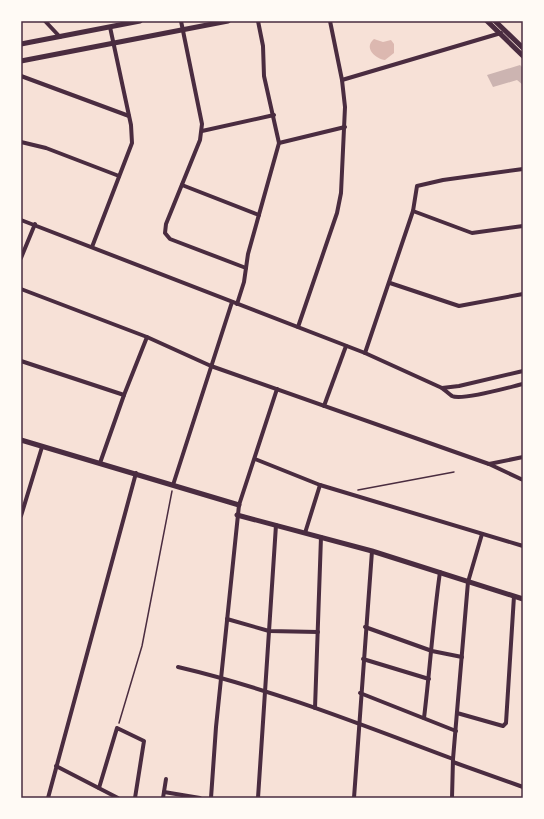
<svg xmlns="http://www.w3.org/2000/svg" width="544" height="819" viewBox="0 0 544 819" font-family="'Noto Serif',serif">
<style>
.water{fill:#dcb8b0}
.building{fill:#ccb4b1}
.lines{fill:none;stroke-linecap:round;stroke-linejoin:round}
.path{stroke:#4a2c40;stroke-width:1.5}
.minor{stroke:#4a2c40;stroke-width:4}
.tertiary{stroke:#4a2c40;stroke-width:5}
.neatline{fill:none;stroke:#4a2c40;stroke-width:1.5}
</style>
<rect width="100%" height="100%" fill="#f7e1d7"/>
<path class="water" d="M 374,39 L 383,42 L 391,40 L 394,44 L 394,53 L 385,60 C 376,59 363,48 374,39 Z"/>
<path class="building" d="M 520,65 L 523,68 L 523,85 L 517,80 L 493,87 L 487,75 Z"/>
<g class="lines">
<g class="path">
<path d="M 358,490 L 454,472"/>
<path d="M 119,723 L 142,646 L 172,491"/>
</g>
<g class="minor">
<path d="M 45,21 L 60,37"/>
<path d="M 181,21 L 202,124 L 200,140 L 166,224 L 165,233 L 170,239 L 246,268"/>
<path d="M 258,21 L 263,46 L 264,76 L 279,143"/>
<path d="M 21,76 L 129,116"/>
<path d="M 342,80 L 501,33"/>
<path d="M 202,131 L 274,115"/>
<path d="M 21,142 L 46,148 L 119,176"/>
<path d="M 182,185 L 259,215"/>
<path d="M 413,211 L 472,233 L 523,226"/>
<path d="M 21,220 L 365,353 L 442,388 C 445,390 449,394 452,396 C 461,401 510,387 523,384"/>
<path d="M 92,247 L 132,143 L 131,125 L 110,27"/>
<path d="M 21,258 L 35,224"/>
<path d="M 390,283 L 459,306 L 523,294"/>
<path d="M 21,289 L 147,337 L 211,366 L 489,464 L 523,480"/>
<path d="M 237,304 L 244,282 L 248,254 L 279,143 L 345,127"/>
<path d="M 298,327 L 337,213 L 341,193 L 345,107 L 342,80 L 330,21"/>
<path d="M 365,353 L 413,211 L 417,186 L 443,180 L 523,169"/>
<path d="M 21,361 L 124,395"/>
<path d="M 442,388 L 459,386 L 523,371"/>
<path d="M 324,406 L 346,346"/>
<path d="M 255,459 L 320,485 L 523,546"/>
<path d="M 100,463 L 124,395 L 147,337"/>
<path d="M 489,464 L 523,457"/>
<path d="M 173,485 L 232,302"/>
<path d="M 21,516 L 42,447"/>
<path d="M 305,533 L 320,485"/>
<path d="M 227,619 L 269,631 L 318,632"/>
<path d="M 365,627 L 432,651 L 462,657"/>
<path d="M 363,659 L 429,679"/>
<path d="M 178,667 C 272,689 362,725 453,759"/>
<path d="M 360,693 L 456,731"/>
<path d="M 315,708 L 321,537"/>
<path d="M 457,713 L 503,726 L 506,723 L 514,596"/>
<path d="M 424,718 C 430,669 433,621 440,572"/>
<path d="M 453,762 L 523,787"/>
<path d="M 56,766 L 118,798"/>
<path d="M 99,788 L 117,728 L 144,741 L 135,798"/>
<path d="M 164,792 L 200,798"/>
<path d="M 48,798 L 136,473"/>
<path d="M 163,798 L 166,779"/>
<path d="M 211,798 L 216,727 L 239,505 L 277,389"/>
<path d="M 258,798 L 276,525"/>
<path d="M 354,798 L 372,551"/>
<path d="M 452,798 L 453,759 L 468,582 L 482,534"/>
</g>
<g class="tertiary">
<path d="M 487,21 L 523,56"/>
<path d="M 495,21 L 523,48"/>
<path d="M 21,44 L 140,21"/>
<path d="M 21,61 L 228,21"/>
<path d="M 21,440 L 239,505"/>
<path d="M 237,515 L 372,551 L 523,599"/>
</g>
</g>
<rect width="544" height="819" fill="none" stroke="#fffaf5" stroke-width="44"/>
<rect x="22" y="22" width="500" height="775" class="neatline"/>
</svg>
